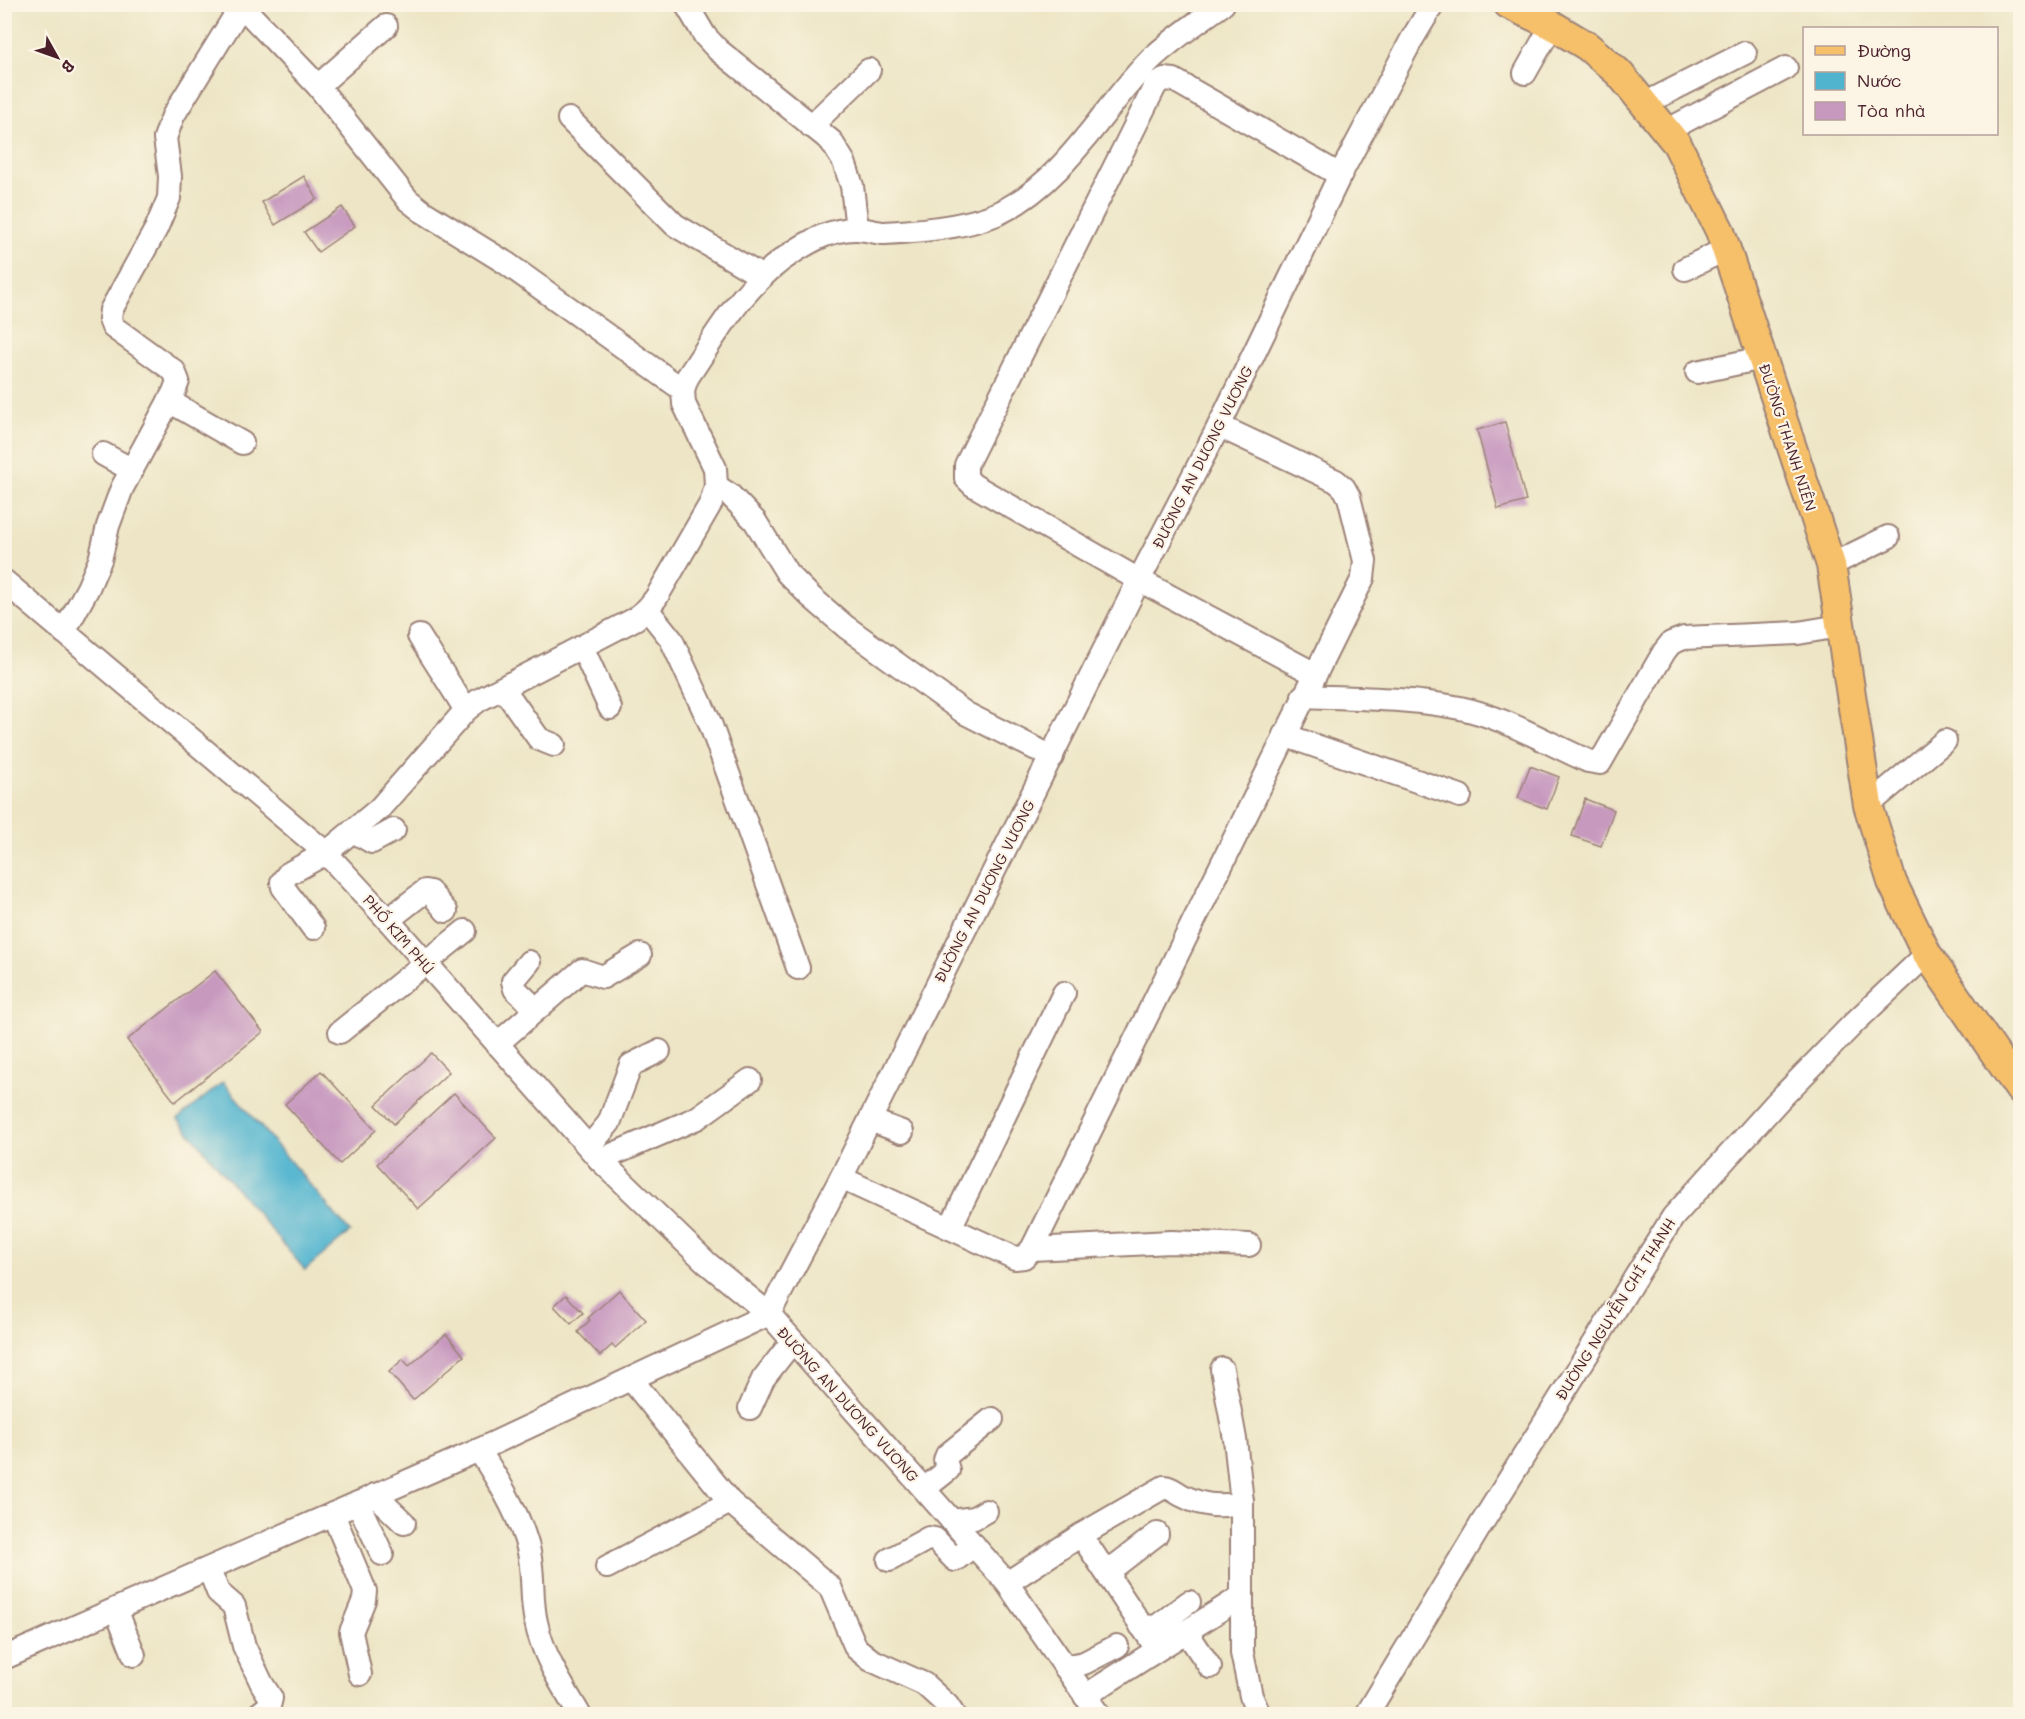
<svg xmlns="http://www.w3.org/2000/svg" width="2025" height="1719" viewBox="0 0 2025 1719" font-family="Mali,sans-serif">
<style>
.water{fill:#50b4cf;stroke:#4d6a7d;stroke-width:1.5}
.building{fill:#c799bf}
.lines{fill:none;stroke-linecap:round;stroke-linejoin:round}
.minor-casing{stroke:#9c8278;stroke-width:26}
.major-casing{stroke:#9c8278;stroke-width:32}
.minor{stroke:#fff;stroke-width:22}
.major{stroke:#f6c06b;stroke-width:28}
.labels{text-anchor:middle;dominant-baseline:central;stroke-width:4.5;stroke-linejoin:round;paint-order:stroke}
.street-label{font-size:15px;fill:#4a1f2b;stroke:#fcf5e5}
</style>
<rect width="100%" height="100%" fill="#fcf5e5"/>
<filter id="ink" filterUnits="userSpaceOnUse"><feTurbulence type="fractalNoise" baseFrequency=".0167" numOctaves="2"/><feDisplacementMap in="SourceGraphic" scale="12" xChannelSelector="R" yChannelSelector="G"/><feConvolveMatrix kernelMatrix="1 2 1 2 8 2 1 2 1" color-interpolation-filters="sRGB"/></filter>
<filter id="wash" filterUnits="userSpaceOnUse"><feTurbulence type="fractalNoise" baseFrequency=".008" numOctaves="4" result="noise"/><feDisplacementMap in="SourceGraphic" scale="24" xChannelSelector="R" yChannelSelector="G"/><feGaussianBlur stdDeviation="1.35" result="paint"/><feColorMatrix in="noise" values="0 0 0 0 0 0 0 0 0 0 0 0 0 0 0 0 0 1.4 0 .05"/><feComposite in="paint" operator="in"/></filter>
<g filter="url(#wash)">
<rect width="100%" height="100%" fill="#ede5c5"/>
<path class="water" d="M 223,1082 L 350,1232 L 305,1270 L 178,1119 Z"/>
<g id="blocks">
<g class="building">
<path d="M 304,176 L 317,199 L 275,225 L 262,202 Z"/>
<path d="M 342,207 L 355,226 L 318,252 L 304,232 Z"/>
<path d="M 1505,422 L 1526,501 L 1498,509 L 1477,430 Z"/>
<path d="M 1530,766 L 1559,777 L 1547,809 L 1518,798 Z"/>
<path d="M 1585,799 L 1614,810 L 1601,846 L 1572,836 Z"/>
<path d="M 215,971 L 263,1032 L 175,1102 L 127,1040 Z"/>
<path d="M 431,1053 L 449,1072 L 394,1124 L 376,1105 Z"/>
<path d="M 321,1071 L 376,1130 L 340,1164 L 285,1104 Z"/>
<path d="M 454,1093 L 496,1138 L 418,1209 L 377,1164 Z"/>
<path d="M 619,1290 L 646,1320 L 615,1348 L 612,1345 L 600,1356 L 578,1332 L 590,1320 L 588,1318 Z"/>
<path d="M 566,1295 L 583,1313 L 571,1324 L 554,1306 Z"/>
<path d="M 446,1334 L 464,1356 L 413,1400 L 389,1372 L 403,1359 L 409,1366 Z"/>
</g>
</g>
</g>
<g filter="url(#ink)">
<use href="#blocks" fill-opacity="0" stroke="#9c8278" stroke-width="1.5"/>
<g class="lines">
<defs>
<g id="minor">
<path d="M 240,4 L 318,86 L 408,200 L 422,211 L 506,263 L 683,390"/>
<path d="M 686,4 L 705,36 L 718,50 L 831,141 L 844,162 L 852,186 L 857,229"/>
<path d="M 1525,73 L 1552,25"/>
<path d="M 318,86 L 386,26"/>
<path d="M 1644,104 L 1745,53"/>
<path d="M 569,119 L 675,225 L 761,276"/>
<path d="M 811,126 L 869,70"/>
<path d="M 1666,131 L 1786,68"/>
<path d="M 1685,269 L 1726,249"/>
<path d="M 1697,372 L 1762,358"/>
<path d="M 169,401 L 242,443"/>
<path d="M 103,454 L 132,470"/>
<path d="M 716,486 L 730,495 L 755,521 L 787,573 L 811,597 L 846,627 L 965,713 L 1052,757"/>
<path d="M 1831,565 L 1888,537"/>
<path d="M 4,581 L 326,853 L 388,920 L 600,1160 L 707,1263 L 769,1314 L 479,1450 L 4,1658"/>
<path d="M 647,609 L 671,639 L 710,723 L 798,968"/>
<path d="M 64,632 L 88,588 L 100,560 L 108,526 L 122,488 L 174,392 L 178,381 L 174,371 L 113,327 L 110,319 L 111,310 L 156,229 L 169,198 L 170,176 L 165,138 L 173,116 L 241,6"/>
<path d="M 419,636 L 466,710"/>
<path d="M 582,647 L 610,708"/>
<path d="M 1315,674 L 1139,580 L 973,485 L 966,478 L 966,465 L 1156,84 L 1164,79 L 1174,80 L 1340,175"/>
<path d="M 503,688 L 539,739 L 554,745"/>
<path d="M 1303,696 C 1356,698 1409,698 1460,708 C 1504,717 1547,743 1588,761 L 1600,763 L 1664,652 L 1671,643 L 1684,638 L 1798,633 L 1840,626"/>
<path d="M 1284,735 L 1460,796"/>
<path d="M 1868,805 L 1945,741"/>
<path d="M 353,831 L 372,842 L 394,830"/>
<path d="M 388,920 L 425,891 L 430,892 L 446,911"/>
<path d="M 313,928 L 283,887 L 282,882 L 288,874 L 326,853 L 379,809 L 466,710 L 479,700 L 635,619 L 647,609 L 656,598 L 711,503 L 716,486 L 715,468 L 684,404 L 683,390 L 687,378 C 720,329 744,283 795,251 C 814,239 831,230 854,229 C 864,228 875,233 885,233 C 921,231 969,227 1001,212 C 1067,179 1101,110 1150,60 C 1172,39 1198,22 1223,4"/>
<path d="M 529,962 L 513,981 L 515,989 L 536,1009"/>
<path d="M 340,1032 L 465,931"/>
<path d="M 497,1044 L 582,970 L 603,977 L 640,955"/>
<path d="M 870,1120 L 902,1132"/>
<path d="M 589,1147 L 609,1123 L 631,1065 L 659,1051"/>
<path d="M 600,1160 L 697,1118 L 750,1080"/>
<path d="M 841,1178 L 1015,1258 L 1024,1257 L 1032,1249 L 1363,578 L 1365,561 L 1349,497 L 1344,488 L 1336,481 L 1219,426"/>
<path d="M 950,1228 L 1064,993"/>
<path d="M 1032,1249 L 1171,1242 L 1249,1245"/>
<path d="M 1222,1369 L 1235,1439 L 1242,1502 L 1242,1653 L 1251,1696 L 1259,1714"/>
<path d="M 631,1379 L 730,1502 L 830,1587 L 856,1648 L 871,1660 L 924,1684 L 947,1705 L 953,1714"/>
<path d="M 750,1408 L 763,1379 L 792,1342"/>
<path d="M 479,1450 C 498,1480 517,1510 527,1544 C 535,1570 530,1597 536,1622 C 543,1656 562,1685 579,1714"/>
<path d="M 924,1489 L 948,1470 L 945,1460 L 947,1455 L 992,1419"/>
<path d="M 375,1495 L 404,1523"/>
<path d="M 358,1503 L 382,1554"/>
<path d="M 333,1514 L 365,1591 L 364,1600 L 351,1632 L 360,1674"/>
<path d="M 952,1521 L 974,1518 L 986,1511"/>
<path d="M 1081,1535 L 1157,1649"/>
<path d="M 889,1560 L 929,1538 L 935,1539 L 955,1560 L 974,1545"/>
<path d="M 607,1567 L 730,1502"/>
<path d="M 209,1569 L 218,1592 L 234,1606 L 244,1646 L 262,1684 L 271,1698 L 269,1706 L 259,1714"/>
<path d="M 1110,1579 L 1114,1567 L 1157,1534"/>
<path d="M 1007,1583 L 1081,1535 L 1164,1487 C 1172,1488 1174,1491 1181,1495 C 1201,1506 1221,1508 1242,1502"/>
<path d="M 116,1609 L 134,1655"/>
<path d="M 1141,1626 L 1156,1627 L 1189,1602"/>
<path d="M 1186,1631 L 1210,1667"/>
<path d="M 1065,1667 L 1084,1663 L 1117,1646"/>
<path d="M 1085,1696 L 1242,1596"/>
<path d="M 1098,1714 L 1007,1583 L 769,1314 L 841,1178 L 1139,580 L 1219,426 L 1340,175 L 1412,39 L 1433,4"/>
<path d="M 1367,1714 L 1482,1523 L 1673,1217 L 1777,1102 L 1855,1022 L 1927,954"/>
</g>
<path id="major" d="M 1508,4 L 1552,25 L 1587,46 L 1619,73 L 1677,144 L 1720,231 L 1831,565 L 1868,805 L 1892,882 L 1927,954 L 2020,1090"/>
</defs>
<use href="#minor" class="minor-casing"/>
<use href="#major" class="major-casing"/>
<use href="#minor" class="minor"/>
<use href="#major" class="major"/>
</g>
</g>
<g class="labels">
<g class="street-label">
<text transform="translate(1788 437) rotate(72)">ĐƯỜNG THANH NIÊN</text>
<text transform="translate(1202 457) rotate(-63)">ĐƯỜNG AN DƯƠNG VƯƠNG</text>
<text transform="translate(984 891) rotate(-63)">ĐƯỜNG AN DƯƠNG VƯƠNG</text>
<text transform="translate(399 934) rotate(49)">PHỐ KIM PHÚ</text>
<text transform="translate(1615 1309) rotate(-58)">ĐƯỜNG NGUYỄN CHÍ THANH</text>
<text transform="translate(848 1404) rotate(48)">ĐƯỜNG AN DƯƠNG VƯƠNG</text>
</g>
</g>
<rect width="2025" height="1719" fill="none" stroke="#fcf5e5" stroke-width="24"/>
<rect x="1803" y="27" width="195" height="108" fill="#fcf5e5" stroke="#b59f9b" stroke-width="1.5"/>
<rect x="1815" y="46" width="30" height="9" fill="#f6c06b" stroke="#b59f9b" stroke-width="1.5"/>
<text x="1857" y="57" font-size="18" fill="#4a1f2b">Đường</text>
<rect x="1815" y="72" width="30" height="18" fill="#50b4cf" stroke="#b59f9b" stroke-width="1.5"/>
<text x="1857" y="87" font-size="18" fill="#4a1f2b">Nước</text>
<rect x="1815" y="102" width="30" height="18" fill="#c799bf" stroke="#b59f9b" stroke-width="1.5"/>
<text x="1857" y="117" font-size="18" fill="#4a1f2b">Tòa nhà</text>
<g transform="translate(57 57) rotate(130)" stroke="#fcf5e5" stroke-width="4.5" paint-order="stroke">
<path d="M0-4.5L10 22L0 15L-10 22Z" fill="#4a1f2b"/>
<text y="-9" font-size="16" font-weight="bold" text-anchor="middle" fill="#4a1f2b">B</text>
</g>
</svg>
